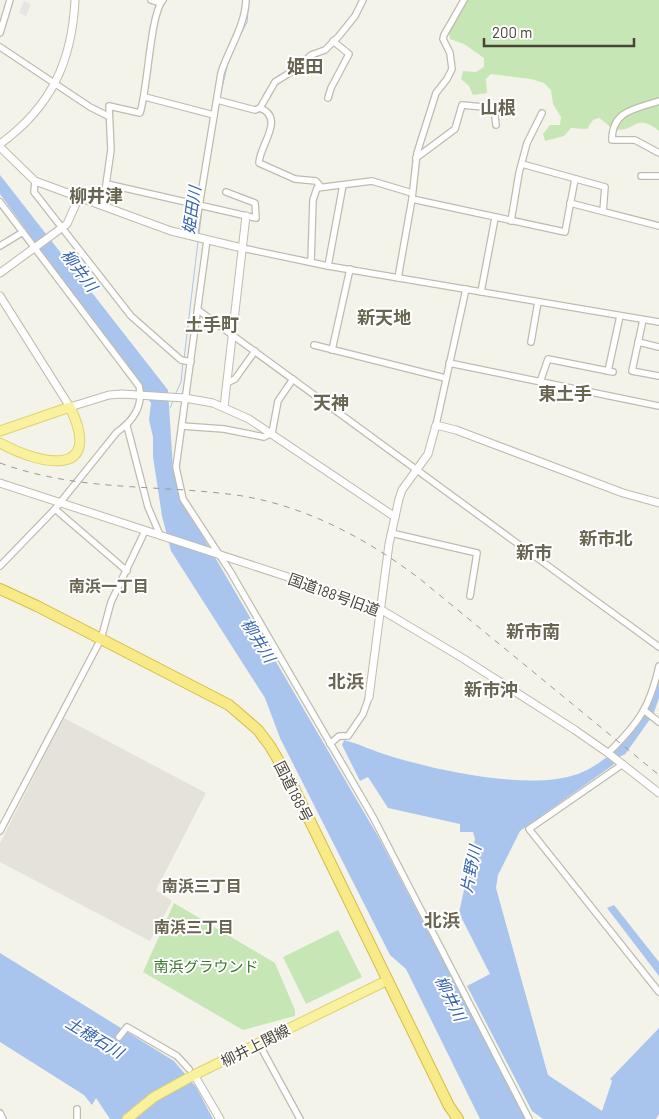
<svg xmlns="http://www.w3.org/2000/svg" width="659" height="1119" viewBox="0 0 659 1119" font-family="Barlow,'Noto Sans JP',sans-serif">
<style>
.industrial{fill:#e4e2db}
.green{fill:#c6e6b5}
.parking{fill:#e6e5e1}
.water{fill:#aac5ed}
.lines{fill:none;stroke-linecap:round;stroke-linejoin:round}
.stream{stroke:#aac5ed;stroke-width:1}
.river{stroke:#aac5ed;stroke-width:9}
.minor-casing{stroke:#bfbcad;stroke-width:8}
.tertiary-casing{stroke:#bfbcad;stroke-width:9}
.primary-casing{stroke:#ded26e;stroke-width:11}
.trunk-casing{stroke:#d6bc42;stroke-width:12}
.minor{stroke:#fff;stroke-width:5.5}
.tertiary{stroke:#fff;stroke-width:7}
.primary{stroke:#f9f19e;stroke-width:9}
.trunk{stroke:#f8ea88;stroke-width:10}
.rail{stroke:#989898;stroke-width:1;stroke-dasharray:6 6;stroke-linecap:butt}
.labels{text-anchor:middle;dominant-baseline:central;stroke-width:4;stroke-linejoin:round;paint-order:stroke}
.street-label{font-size:15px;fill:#484538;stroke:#fff}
.park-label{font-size:15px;fill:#3b772e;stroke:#fff}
.water-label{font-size:16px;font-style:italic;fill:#3664af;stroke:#fff}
.neighbourhood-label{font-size:16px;font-weight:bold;fill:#6a6550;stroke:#fff}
.quarter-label{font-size:18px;font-weight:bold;fill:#6a6550;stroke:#fff}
</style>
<rect width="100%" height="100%" fill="#f4f3ea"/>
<path class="industrial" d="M 64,718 L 206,793 L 156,890 L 172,901 L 150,941 L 0,862 L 0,843 Z"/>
<g class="green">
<path d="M 466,0 L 659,0 L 659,131 C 635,111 634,134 615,129 C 610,128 604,121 599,118 L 593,120 L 587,129 L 571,128 L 564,136 L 545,141 L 543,134 L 550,125 L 560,125 L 561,117 L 553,104 L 551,90 L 544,83 L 531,79 L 491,74 L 486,79 L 487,93 L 473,95 L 469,86 L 461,79 L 463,71 L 476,72 L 484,67 L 484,58 L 464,44 L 450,39 L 449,33 Z"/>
<path d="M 174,903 L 275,963 L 295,1010 L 295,1016 L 243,1030 L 143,972 Z"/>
<path d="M 338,930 L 362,977 L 306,1004 L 283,957 Z"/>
</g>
<path class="parking" d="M 24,1 L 31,4 L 26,16 L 19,13 Z"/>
<g class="water">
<path d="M 0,175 L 168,390 L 173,469 L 181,499 L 379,838 L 526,1119 L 480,1119 L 406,969 L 390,955 L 280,738 L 265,698 L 171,551 L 162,516 L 153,457 L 153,437 L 149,420 L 151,403 L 0,194 Z"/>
<path d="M 344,740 C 360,744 373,751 390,756 C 439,771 530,791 578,774 C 596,767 611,754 626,742 L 631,744 L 613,765 L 520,831 L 498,875 L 496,888 L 548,1075 L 602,1111 L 612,1081 L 610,1079 L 659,1028 L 659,1114 L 656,1119 L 543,1119 L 532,1111 L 467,986 L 490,974 L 459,913 L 475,839 L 473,832 L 460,832 L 460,824 L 388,808 L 368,777 L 360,781 L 342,745 Z"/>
<path d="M 614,905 L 659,962 L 659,976 L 607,908 Z"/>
<path d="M 0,953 L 174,1061 L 196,1087 L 213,1119 L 110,1119 L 96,1098 L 92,1105 L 84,1095 L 0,1042 Z"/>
</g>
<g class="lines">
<g class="stream">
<path d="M 237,42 L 247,22 L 249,0"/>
<path d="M 220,96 L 229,59"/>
<path d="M 203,202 L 212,142"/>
<path d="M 199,235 L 202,209"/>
<path d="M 184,359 L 198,241"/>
<path d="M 175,395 L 181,382 L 183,362"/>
<path d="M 170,408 L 173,401"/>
</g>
<path class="river" d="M 622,751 L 649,713 L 659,684"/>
<defs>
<g id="minor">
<path d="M 151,0 L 160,3"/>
<path d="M 0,33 L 10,0"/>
<path d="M 0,47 L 90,107 L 108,116"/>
<path d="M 145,97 L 214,115"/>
<path d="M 328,98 L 331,88 L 349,54 L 333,41"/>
<path d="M 217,100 L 255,110 L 260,108 L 275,82 L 299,67 L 311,55 L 325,50 L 339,36 L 355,16 L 363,0"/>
<path d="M 659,101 C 636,109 612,110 612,140 L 635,140 L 659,153"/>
<path d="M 260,108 C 286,118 259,146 259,163 L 295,179 L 316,181 L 320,186"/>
<path d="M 416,158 L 455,129 L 462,105 L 494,108 L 496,125"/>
<path d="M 522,164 L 605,187 L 603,211"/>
<path d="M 641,176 L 659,176"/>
<path d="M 35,181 L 34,192 L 131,316 L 181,360 L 191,362"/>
<path d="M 107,184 L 256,218 L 255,203 L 226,192"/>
<path d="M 412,199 L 565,232 L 575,179"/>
<path d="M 0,202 L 139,386 C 144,406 132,422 117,432 L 55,509 L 0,566"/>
<path d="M 570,203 L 659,226"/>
<path d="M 103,205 L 111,150 L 109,106 L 140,113 C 148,89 150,14 163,0"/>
<path d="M 511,221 L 519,173 L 527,143 L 542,113"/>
<path d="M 194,237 L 221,73 C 229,48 245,26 246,0"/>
<path d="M 207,240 L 176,467 L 183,499 L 230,571 L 373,817 L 529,1119"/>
<path d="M 0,246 L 23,232"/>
<path d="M 242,248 L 328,266 L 659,322"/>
<path d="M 311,262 L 313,200 L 317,188 L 372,181 L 412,193"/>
<path d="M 328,266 L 343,185"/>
<path d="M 398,278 L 412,199 L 417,153 L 436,93 L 447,79 L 452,69 L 450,53 L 443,39 L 444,35 L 464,0"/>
<path d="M 481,292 L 495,218"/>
<path d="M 198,310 L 659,647"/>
<path d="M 643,320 L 632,371 L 659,376"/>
<path d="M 531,342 L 538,302"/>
<path d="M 638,342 L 659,347"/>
<path d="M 314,345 L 445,378"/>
<path d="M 332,350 L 350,269"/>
<path d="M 449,363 L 659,406"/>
<path d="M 608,371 L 620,316"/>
<path d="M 540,382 L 548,359 L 613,372"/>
<path d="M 227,383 L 235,379 L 255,351"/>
<path d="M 436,425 L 466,289"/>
<path d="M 127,426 L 148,507 L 160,535"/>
<path d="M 182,426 L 224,429 L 264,437 L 272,433 L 278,401 L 293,379"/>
<path d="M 55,509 L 127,571"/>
<path d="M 391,533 L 477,553 L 470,596"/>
<path d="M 645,711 L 659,722"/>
<path d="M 330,744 L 339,736 L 348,736 L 363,714 L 369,697"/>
<path d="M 608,753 C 638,724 650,707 659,666"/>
<path d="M 623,764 L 529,829 L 659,992"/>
<path d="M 0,831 L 101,639 L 111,602 L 145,531"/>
<path d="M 119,1037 L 127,1027 L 177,1056 L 189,1069"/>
<path d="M 258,1042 L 300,1119"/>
<path d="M 0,1113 L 3,1119"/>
<path d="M 77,1119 L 77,1109"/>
</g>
<g id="tertiary">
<path d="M 0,144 C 51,107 72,62 75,0"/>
<path d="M 0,147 L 35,181 L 171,231 L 242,248"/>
<path d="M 0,273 L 67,224 L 79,197"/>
<path d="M 0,296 L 70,407 L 109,395 L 122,394 L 185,398 L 213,403 L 249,419 L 395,517"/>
<path d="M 224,407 L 246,216"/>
<path d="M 0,483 L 294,579 L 380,609 L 464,659 L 575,730 L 608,753 L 659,793"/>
<path d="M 369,697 L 389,544 L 399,499 L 402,490 L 428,454 L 436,425 L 456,430 L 623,493 L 659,503"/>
<path d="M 196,1078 L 220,1119"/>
</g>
<g id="primary">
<path d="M 0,431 L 70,407 C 104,478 42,466 0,443"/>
<path d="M 127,1119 L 154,1097 L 192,1076 L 388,980"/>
</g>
<path id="trunk" d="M 0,589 L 37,606 L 229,705 L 258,730 L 270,746 L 290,780 L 449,1106 L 458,1119"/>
</defs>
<use href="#minor" class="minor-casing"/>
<use href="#tertiary" class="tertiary-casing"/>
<use href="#primary" class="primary-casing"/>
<use href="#trunk" class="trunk-casing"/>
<use href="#minor" class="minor"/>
<use href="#tertiary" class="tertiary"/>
<use href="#primary" class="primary"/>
<use href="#trunk" class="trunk"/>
<path class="rail" d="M 0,463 C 80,492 154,484 236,495 C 304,505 366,538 420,579 L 659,775"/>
</g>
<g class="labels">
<g class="street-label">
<text transform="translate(334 594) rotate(20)">国道188号旧道</text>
<text transform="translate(294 791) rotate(63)">国道188号</text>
<text transform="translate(255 1045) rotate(-27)">柳井上関線</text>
</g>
<g class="park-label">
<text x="206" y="966">南浜グラウンド</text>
</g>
<g class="water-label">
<text transform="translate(191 210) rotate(-82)">姫田川</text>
<text transform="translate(80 270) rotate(53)">柳井川</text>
<text transform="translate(259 640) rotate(58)">柳井川</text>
<text transform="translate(470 869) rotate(-79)">片野川</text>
<text transform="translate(451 998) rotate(64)">柳井川</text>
<text transform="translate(95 1037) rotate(31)">土穂石川</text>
</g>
<g class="neighbourhood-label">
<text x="109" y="585">南浜一丁目</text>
<text x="202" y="885">南浜三丁目</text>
<text x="194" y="926">南浜三丁目</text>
</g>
<g class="quarter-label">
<text x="305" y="66">姫田</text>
<text x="498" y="107">山根</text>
<text x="96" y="195">柳井津</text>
<text x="384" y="317">新天地</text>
<text x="212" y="324">土手町</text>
<text x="565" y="393">東土手</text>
<text x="331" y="402">天神</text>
<text x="606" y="538">新市北</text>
<text x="534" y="552">新市</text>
<text x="533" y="631">新市南</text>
<text x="346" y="681">北浜</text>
<text x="491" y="689">新市沖</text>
<text x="442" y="920">北浜</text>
</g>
</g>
<path d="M484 38v8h150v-8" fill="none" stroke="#484538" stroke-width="2.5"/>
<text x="492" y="38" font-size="15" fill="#484538" stroke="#ffffff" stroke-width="4" paint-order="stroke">200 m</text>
</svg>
